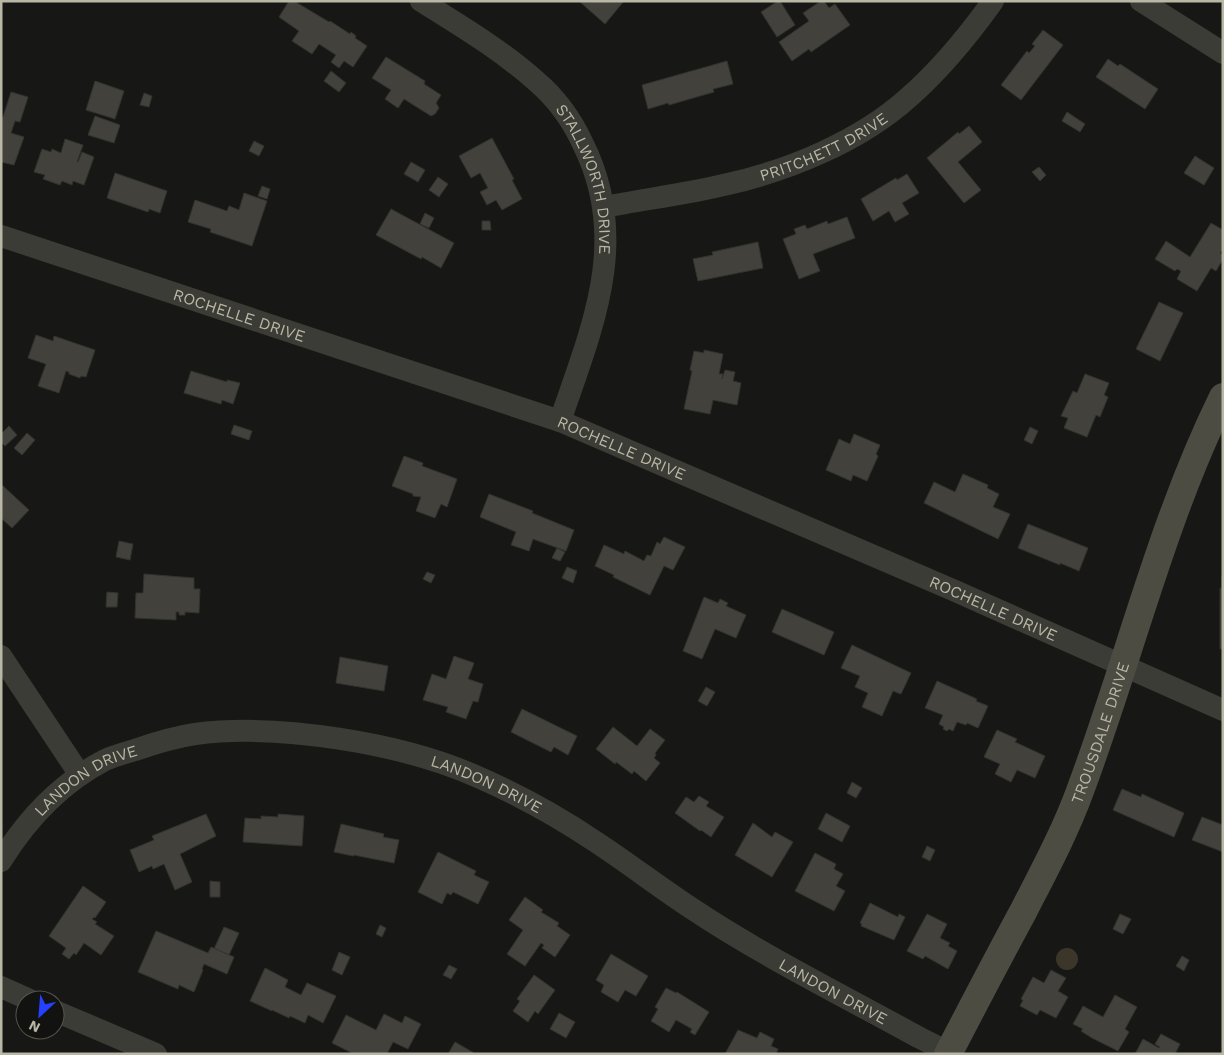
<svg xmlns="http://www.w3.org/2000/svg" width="1224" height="1055" viewBox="0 0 1224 1055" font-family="'Work Sans',sans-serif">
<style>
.water{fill:#3c362a}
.building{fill:#42413c;stroke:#32332f}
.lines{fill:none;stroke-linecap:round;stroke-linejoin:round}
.street{stroke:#3c3c36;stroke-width:22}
.secondary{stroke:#4d4c43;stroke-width:28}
.labels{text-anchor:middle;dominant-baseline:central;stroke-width:4;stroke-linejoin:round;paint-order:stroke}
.street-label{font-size:16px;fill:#b9b7a6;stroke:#121210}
</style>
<rect width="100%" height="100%" fill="#171715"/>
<circle class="water" cx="1067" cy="959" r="11"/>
<g class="building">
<path d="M 289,1 L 294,1 L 329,22 L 330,21 L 350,34 L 351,32 L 356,36 L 355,38 L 367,46 L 353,67 L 344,61 L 339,68 L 331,62 L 336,55 L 319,44 L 312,54 L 292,41 L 299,31 L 279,17 Z"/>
<path d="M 579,1 L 624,1 L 605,24 Z"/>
<path d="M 778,1 L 780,1 L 795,25 L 777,37 L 761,12 Z"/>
<path d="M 821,1 L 824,1 L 829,8 L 835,4 L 850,25 L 811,52 L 809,49 L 792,61 L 779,42 L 809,21 L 803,13 Z"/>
<path d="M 1043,30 L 1063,45 L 1021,100 L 1001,85 L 1027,51 L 1029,53 L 1035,46 L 1032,44 Z"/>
<path d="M 386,57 L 425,81 L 424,84 L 441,95 L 436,103 L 439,108 L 435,114 L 431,116 L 404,99 L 398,108 L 385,99 L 391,90 L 372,78 Z"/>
<path d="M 1108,59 L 1118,66 L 1120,64 L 1158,89 L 1145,109 L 1096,77 Z"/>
<path d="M 727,61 L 733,84 L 713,89 L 714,92 L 669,105 L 668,103 L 648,109 L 642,85 Z"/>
<path d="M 331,71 L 346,83 L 339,92 L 324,81 Z"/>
<path d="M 95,81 L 124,91 L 115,119 L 86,110 Z"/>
<path d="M 11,92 L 28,97 L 20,122 L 15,121 L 11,133 L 24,137 L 14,165 L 1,162 L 1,116 L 3,117 Z"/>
<path d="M 144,93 L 152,96 L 149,107 L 140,105 Z"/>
<path d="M 1067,112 L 1085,124 L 1080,132 L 1062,121 Z"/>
<path d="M 95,116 L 120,125 L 114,143 L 88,135 Z"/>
<path d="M 969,126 L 982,142 L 958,162 L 981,190 L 964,203 L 927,158 L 958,132 L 959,134 Z"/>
<path d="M 492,138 L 514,179 L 512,180 L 522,199 L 502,210 L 496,200 L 487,205 L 480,192 L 488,188 L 480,173 L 471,178 L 459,156 Z"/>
<path d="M 65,139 L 83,145 L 77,162 L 78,162 L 82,152 L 94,157 L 84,185 L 73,181 L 72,185 L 62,181 L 60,185 L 43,179 L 45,175 L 34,172 L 42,149 L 51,152 L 52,149 L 61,153 Z"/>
<path d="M 254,141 L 264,146 L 259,156 L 249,151 Z"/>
<path d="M 1195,156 L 1214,168 L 1204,185 L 1184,173 Z"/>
<path d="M 411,162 L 425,170 L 418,182 L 404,174 Z"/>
<path d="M 1039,167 L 1046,175 L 1040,181 L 1032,172 Z"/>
<path d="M 115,173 L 167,191 L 160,213 L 149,209 L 148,212 L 107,198 Z"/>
<path d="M 907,174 L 919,193 L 902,203 L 909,214 L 895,222 L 889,211 L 873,221 L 861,199 L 896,178 L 897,180 Z"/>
<path d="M 438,177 L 448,184 L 439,197 L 429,190 Z"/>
<path d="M 262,186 L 270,189 L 267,199 L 258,196 Z"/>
<path d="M 244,193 L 267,201 L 252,246 L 210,232 L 211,229 L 188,222 L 195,200 L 227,211 L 229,206 L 239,210 Z"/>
<path d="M 391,209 L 454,243 L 441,268 L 422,257 L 421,259 L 376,235 Z"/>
<path d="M 425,213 L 434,218 L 429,228 L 420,224 Z"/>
<path d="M 847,217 L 855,238 L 813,254 L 820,271 L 799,279 L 783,239 L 796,234 L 794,229 L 805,225 L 807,229 L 827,221 L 828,224 Z"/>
<path d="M 482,221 L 490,221 L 491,230 L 482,230 Z"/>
<path d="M 1211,223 L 1223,230 L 1223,249 L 1220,253 L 1223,255 L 1223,259 L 1216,271 L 1211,268 L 1197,291 L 1177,279 L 1181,271 L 1177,269 L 1175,271 L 1155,259 L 1166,241 L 1190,257 Z"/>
<path d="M 758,242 L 763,268 L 698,281 L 693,259 L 713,255 L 712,252 Z"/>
<path d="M 1159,302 L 1183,313 L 1160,361 L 1136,349 Z"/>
<path d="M 36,335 L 53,341 L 54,336 L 95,350 L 86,377 L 81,376 L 80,378 L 69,374 L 69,372 L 66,371 L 59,393 L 38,386 L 46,364 L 28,358 Z"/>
<path d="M 704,350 L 723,354 L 719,374 L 723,374 L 722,379 L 725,370 L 735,372 L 733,381 L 741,383 L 737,405 L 713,400 L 710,414 L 684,409 L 692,371 L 690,370 L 694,351 L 704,353 Z"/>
<path d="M 191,371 L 227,382 L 227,380 L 240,383 L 233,404 L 222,400 L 221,404 L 184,393 Z"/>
<path d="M 1085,374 L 1109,383 L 1104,395 L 1108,397 L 1100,417 L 1096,415 L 1087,437 L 1064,428 L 1068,418 L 1061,416 L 1073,391 L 1077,393 Z"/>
<path d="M 234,425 L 252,431 L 249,440 L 231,434 Z"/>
<path d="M 9,426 L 17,435 L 5,446 L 1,442 L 1,434 Z"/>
<path d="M 1030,427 L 1038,431 L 1032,444 L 1024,440 Z"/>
<path d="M 27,433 L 35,440 L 22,455 L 14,448 Z"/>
<path d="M 854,434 L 880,445 L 876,454 L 878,456 L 867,481 L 853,475 L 851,481 L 826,470 L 839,439 L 850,444 Z"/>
<path d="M 404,456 L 423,463 L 422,466 L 457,479 L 447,507 L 441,504 L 435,518 L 416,511 L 421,497 L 413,496 L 413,494 L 392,486 Z"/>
<path d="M 963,474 L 988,485 L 987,488 L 999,494 L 993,507 L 1010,514 L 998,539 L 924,503 L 934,482 L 955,492 Z"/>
<path d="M 1,484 L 29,510 L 12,528 L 1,518 Z"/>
<path d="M 489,494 L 533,511 L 532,513 L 574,530 L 566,551 L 533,539 L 529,551 L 511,545 L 516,532 L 480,517 Z"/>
<path d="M 1028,524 L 1088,548 L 1079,571 L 1060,563 L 1060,565 L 1018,548 Z"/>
<path d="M 664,537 L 685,547 L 673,570 L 664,566 L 650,595 L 613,577 L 614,575 L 595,566 L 604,545 L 624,554 L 625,551 L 644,561 L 647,555 L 651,556 L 657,542 L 660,544 Z"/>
<path d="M 119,541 L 133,544 L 130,560 L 116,557 Z"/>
<path d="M 557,548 L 565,552 L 560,561 L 552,558 Z"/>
<path d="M 567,567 L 577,571 L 573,583 L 562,578 Z"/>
<path d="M 427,572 L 435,575 L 431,583 L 423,579 Z"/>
<path d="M 144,574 L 194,578 L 194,589 L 200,589 L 199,613 L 185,612 L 185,615 L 179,615 L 179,612 L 176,612 L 176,620 L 135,618 L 136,593 L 143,593 Z"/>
<path d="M 1222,575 L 1223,649 L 1220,649 L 1220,588 L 1222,588 Z"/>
<path d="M 107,592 L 118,593 L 117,607 L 106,607 Z"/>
<path d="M 704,597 L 718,603 L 720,599 L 728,603 L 726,606 L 746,615 L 736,638 L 715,629 L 702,659 L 683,651 Z"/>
<path d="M 782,609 L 834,632 L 824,655 L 772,632 Z"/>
<path d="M 852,645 L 911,673 L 901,694 L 893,691 L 882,716 L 862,707 L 868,693 L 855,687 L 860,676 L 841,668 Z"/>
<path d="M 454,656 L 474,663 L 468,679 L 483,684 L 478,702 L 473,701 L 466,719 L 446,712 L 448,707 L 423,700 L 432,674 L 446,679 Z"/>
<path d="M 340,657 L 388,666 L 384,691 L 336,683 Z"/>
<path d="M 937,681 L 977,699 L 976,701 L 988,706 L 978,728 L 967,723 L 966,725 L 957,722 L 953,731 L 949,729 L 947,731 L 943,729 L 944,727 L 939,724 L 943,715 L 925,708 Z"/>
<path d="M 706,687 L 715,692 L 707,706 L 698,701 Z"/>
<path d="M 522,709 L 577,736 L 568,755 L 554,747 L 551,752 L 511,732 Z"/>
<path d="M 613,727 L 637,746 L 650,729 L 665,740 L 655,753 L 656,755 L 654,758 L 660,763 L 646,781 L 634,771 L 632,774 L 616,762 L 615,764 L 596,749 Z"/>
<path d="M 997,730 L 1017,739 L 1015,742 L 1045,756 L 1035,778 L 1017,770 L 1011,782 L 995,774 L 1000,764 L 984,757 Z"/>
<path d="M 852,782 L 862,788 L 856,798 L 847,793 Z"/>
<path d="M 1122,789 L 1141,797 L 1142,794 L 1184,813 L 1174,837 L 1113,810 Z"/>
<path d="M 699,796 L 709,802 L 706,806 L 724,817 L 711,837 L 701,830 L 700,831 L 675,813 L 686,797 L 694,802 Z"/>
<path d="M 826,813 L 850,826 L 842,842 L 818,829 Z"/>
<path d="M 206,814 L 216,836 L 180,854 L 192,882 L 175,890 L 164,864 L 153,869 L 152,866 L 139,872 L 130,850 L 154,840 L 152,836 Z"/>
<path d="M 278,814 L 304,816 L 302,846 L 243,842 L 245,818 L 261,819 L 261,816 L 278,817 Z"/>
<path d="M 1202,817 L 1223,825 L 1223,852 L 1192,840 Z"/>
<path d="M 753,823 L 772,837 L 775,832 L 793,842 L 772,877 L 735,855 Z"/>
<path d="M 341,824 L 384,834 L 383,837 L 399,840 L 394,863 L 354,855 L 353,856 L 334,852 Z"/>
<path d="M 927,846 L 935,850 L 930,861 L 922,857 Z"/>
<path d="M 438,852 L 476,871 L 474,875 L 489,882 L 478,904 L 453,892 L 451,895 L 447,893 L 442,904 L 418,892 Z"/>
<path d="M 815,853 L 836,864 L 834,869 L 843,874 L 836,886 L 845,891 L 834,911 L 795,891 Z"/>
<path d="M 210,881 L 220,882 L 220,897 L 210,897 Z"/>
<path d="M 83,886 L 106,902 L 95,918 L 94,917 L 92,919 L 97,922 L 95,924 L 114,936 L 101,955 L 84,943 L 76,955 L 74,953 L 69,959 L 62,954 L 66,948 L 49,936 Z"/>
<path d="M 525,897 L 543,910 L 541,912 L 559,923 L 557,926 L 570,935 L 555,957 L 542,948 L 544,945 L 541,943 L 525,966 L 507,954 L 523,930 L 509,920 Z"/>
<path d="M 870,903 L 898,917 L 899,914 L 905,917 L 894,940 L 861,926 L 862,924 L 860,923 Z"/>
<path d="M 927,914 L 947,924 L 940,938 L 950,943 L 948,946 L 957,951 L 948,969 L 925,956 L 923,959 L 907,951 Z"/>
<path d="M 1120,914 L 1131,919 L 1123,934 L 1113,929 Z"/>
<path d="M 380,925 L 386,928 L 382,937 L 376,934 Z"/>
<path d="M 224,927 L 239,933 L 229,955 L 214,949 Z"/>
<path d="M 156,931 L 208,953 L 211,947 L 234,957 L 227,974 L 204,964 L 202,969 L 203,970 L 194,992 L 179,985 L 178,989 L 138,972 Z"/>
<path d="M 339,952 L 350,957 L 342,975 L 332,970 Z"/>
<path d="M 611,954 L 648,976 L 636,996 L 625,990 L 618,1002 L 601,992 L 604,985 L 596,980 Z"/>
<path d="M 1182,956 L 1189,960 L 1184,971 L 1176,966 Z"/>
<path d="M 449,965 L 457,969 L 451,979 L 443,975 Z"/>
<path d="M 265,968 L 288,980 L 285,987 L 301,995 L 307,983 L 336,996 L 323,1023 L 308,1015 L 305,1023 L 290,1016 L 289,1018 L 272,1010 L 272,1011 L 250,1001 Z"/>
<path d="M 1051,970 L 1066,978 L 1058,991 L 1068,997 L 1056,1018 L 1040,1010 L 1037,1015 L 1020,1006 L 1023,1000 L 1021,999 L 1033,977 L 1044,983 Z"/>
<path d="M 534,975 L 555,990 L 538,1014 L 535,1011 L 528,1022 L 513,1011 L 520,1001 L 517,999 Z"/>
<path d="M 666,988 L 676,993 L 677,992 L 709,1012 L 695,1035 L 690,1032 L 692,1029 L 676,1020 L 669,1032 L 651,1021 L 658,1009 L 655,1007 Z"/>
<path d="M 1115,995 L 1137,1007 L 1125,1029 L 1129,1032 L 1118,1051 L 1092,1038 L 1081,1031 L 1083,1029 L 1073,1024 L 1083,1006 L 1103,1017 Z"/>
<path d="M 559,1013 L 575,1022 L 566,1038 L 550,1029 Z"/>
<path d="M 384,1014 L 402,1023 L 405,1016 L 421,1024 L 408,1049 L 393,1042 L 387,1054 L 354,1054 L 332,1043 L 346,1015 L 376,1030 Z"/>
<path d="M 738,1030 L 757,1038 L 760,1032 L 774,1039 L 771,1046 L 778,1049 L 776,1054 L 725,1054 Z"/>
<path d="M 1161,1034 L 1180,1044 L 1175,1054 L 1135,1054 L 1143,1039 L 1159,1048 L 1160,1047 L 1155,1044 Z"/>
<path d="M 455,1042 L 474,1053 L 474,1054 L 448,1054 Z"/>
</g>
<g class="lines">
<g class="street">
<path id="s1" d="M 421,1 C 461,26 501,50 536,81 C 556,98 572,120 583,144 C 631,240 592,328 560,421"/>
<path d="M 1141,1 L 1223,53"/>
<path id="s2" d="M 604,207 C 645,199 687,194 728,184 C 790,170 860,141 908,98 C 940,70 968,36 993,1"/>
<path id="s3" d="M 1,236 L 560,421 L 953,590 L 1223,710"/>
<path d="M 1,656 L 80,775"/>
<path id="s4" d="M 1,861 C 27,819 61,783 105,760 C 114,756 125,753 135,750 C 155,743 175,737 195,734 C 277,723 402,743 478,777 C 519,795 559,817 596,842 C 628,863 659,887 691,908 C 763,956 842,995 918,1037 L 952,1054"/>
<path d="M 1,987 L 30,1000"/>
<path d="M 55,1011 L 156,1054"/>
</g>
<path class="secondary" id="s5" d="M 948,1054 C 973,1006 998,958 1024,910 C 1044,871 1065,832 1080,791 C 1129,660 1161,523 1223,397"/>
</g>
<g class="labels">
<g class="street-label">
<text stroke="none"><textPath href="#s2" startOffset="229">PRITCHETT DRIVE</textPath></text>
<text stroke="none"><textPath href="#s1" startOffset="254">STALLWORTH DRIVE</textPath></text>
<text stroke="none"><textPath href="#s3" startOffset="251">ROCHELLE DRIVE</textPath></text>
<text stroke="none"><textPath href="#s3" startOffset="656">ROCHELLE DRIVE</textPath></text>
<text stroke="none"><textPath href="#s3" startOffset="1061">ROCHELLE DRIVE</textPath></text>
<text stroke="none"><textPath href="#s5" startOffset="356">TROUSDALE DRIVE</textPath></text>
<text stroke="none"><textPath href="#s4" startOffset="120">LANDON DRIVE</textPath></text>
<text stroke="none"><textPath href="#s4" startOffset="540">LANDON DRIVE</textPath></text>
<text stroke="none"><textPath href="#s4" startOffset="945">LANDON DRIVE</textPath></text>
</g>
</g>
<rect width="1224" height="1055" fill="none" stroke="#b9b7a6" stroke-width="5"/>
<g transform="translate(40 1015) rotate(206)"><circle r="24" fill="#121210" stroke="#55544c"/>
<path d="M0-4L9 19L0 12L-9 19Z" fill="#2541ff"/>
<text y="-8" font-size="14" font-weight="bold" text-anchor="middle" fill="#b9b7a6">N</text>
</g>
</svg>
